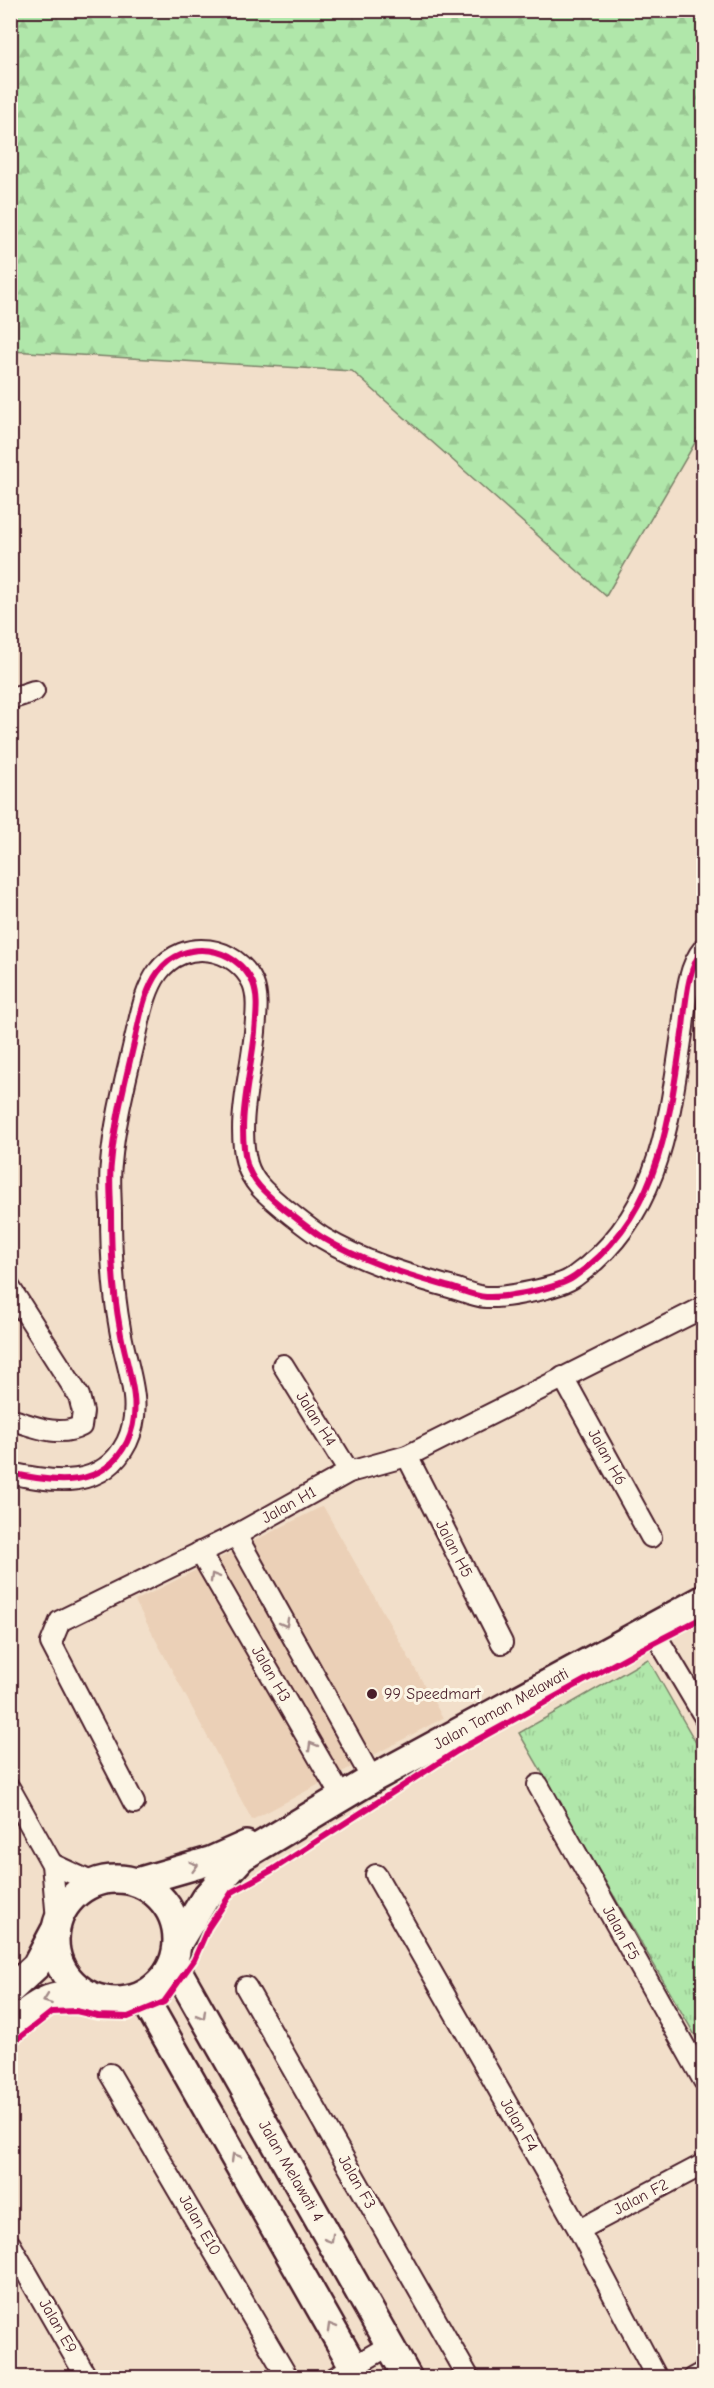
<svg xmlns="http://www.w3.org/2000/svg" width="714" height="2388" viewBox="0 0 714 2388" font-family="'Comic Neue',sans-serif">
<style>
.built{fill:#ebd0b7}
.forest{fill:url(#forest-firs);stroke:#7d836a;stroke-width:1.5}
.park{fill:url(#park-tufts);stroke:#7d836a;stroke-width:1.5}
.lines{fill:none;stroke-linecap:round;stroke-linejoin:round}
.street-casing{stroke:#4a1f2b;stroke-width:24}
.secondary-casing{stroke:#4a1f2b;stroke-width:32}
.street{stroke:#fcf5e5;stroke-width:20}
.secondary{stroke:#fcf5e5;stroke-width:27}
.cycleway-casing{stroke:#fcf5e5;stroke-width:10}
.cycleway{stroke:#d6006c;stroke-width:6}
.oneway{stroke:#a38a88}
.poi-dot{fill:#4a1f2b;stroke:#fcf5e5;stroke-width:2}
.labels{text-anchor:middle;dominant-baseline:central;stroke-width:6;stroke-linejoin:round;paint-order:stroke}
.street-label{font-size:16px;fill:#4a1f2b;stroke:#fcf5e5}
.poi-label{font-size:16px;fill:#4a1f2b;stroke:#fcf5e5;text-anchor:start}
</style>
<defs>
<pattern id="forest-firs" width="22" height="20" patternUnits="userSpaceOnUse" patternTransform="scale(1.5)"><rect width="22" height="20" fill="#b0e7aa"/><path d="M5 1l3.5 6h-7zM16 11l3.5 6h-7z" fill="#99c692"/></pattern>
<pattern id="park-tufts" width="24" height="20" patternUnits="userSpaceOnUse" patternTransform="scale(1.5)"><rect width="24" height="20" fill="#b0e7aa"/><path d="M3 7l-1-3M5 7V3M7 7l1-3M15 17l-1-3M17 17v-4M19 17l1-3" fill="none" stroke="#99c692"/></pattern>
</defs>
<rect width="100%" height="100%" fill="#f2dfca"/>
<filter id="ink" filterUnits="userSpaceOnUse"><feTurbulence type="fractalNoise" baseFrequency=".0167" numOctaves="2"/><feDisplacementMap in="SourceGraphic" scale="12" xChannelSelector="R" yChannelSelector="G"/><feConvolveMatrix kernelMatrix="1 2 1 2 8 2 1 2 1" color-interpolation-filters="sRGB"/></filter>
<g filter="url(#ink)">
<path class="built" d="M 323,1506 L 443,1718 L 252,1820 L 135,1601 Z"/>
<path class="forest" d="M 10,11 L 703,11 L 703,429 L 606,596 L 352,371 L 11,351 Z"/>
<path class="park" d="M 648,1659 L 703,1755 L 703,2049 L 519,1733 Z"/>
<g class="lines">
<defs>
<g id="street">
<path d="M 10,699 L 34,691"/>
<path d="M 10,1288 L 79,1396 L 83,1412 L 81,1426 C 59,1438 33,1426 10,1419"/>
<path d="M 283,1365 L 349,1472"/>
<path d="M 563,1377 L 651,1537"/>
<path d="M 407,1456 L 502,1643"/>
<path d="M 10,1473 C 54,1483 103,1490 127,1442 C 145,1404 126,1368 120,1329 C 113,1291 111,1252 111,1214 C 111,1197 109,1180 111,1164 C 115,1117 128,1071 138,1026 C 142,1008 147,987 158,972 C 184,937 236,946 253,983 C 259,998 256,1017 255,1032 C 251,1075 236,1122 247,1164 C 253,1184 268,1195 283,1208 C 296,1218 309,1229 323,1238 C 361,1261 404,1274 446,1286 C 459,1289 473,1296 486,1297 C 506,1298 559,1288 574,1277 C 660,1217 669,1122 683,1027 C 686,1001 687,968 704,948"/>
<path d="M 236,1535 L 372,1779"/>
<path d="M 200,1552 L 341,1796"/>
<path d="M 651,1627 L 704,1716"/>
<path d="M 538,1785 L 704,2081"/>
<path d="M 10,1789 L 52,1864 L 57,1920"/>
<path d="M 134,1803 L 51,1643 L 60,1621 L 236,1535 L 349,1472 L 407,1456 L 704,1307"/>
<path d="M 52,1864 L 93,1883"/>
<path d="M 376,1875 L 579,2230 L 657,2378"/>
<path d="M 246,1987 L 469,2378"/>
<path d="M 110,2074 L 288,2378"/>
<path d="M 579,2230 L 704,2164"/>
<path d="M 10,2244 L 87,2378"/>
<path d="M 334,2378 L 390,2345"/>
<path d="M 693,2378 L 704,2372"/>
</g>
<g id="secondary">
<circle cx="116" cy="1940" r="61"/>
<path d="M 137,1882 L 210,1861 L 246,1845"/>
<path d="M 179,1941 L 205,1898 L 242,1857 L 372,1779 L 704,1599"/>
<path d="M 174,1964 L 408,2378"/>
<path d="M 10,1990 L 36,1966 L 54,1932"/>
<path d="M 143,1996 L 360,2378"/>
<path d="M 10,2025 C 42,2000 50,1992 91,1996"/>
</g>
</defs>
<use href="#street" class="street-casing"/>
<use href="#secondary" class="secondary-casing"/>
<use href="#street" class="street"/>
<use href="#secondary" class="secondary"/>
<defs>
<g id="cycleway">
<path d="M 10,1473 C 54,1483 103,1490 127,1442 C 145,1404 126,1368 120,1329 C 113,1291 111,1252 111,1214 C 111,1197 109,1180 111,1164 C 115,1117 128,1071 138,1026 C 142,1008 147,987 158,972 C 184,937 236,946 253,983 C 259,998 256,1017 255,1032 C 251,1075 236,1122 247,1164 C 253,1184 268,1195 283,1208 C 296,1218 309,1229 323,1238 C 361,1261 404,1274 446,1286 C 459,1289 473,1296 486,1297 C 506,1298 559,1288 574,1277 C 660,1217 669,1122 683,1027 C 686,1001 687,968 704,948"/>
<path d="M 10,2045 L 52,2012 L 76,2011 L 98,2016 L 128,2017 L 164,2002 L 194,1960 L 208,1928 L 232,1892 L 272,1870 L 457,1751 L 636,1652 L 704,1617"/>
</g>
</defs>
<use href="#cycleway" class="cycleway-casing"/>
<use href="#cycleway" class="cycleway"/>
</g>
<defs><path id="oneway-chevron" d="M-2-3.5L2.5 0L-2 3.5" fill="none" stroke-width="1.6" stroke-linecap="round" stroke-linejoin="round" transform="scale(1.5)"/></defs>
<g class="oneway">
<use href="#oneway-chevron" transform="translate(214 1577) rotate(-120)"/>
<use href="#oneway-chevron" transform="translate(285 1623) rotate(61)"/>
<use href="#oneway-chevron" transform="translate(312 1746) rotate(-120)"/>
<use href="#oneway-chevron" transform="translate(194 1866) rotate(-16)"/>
<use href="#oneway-chevron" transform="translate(47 2000) rotate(160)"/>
<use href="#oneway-chevron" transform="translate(202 2015) rotate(60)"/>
<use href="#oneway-chevron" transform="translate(235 2157) rotate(-120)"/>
<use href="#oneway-chevron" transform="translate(330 2239) rotate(60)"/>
<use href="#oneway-chevron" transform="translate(331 2327) rotate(-120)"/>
</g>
</g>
<circle class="poi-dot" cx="372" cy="1694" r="6"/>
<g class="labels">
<g class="street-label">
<text transform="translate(316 1419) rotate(58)">Jalan H4</text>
<text transform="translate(607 1457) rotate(61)">Jalan H6</text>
<text transform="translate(289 1505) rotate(-29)">Jalan H1</text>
<text transform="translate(454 1549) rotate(63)">Jalan H5</text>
<text transform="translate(271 1674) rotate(60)">Jalan H3</text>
<text transform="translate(501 1709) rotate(-29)">Jalan Taman Melawati</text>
<text transform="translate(621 1933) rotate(61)">Jalan F5</text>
<text transform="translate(519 2125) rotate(60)">Jalan F4</text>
<text transform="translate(291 2171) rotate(60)">Jalan Melawati 4</text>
<text transform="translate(357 2182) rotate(60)">Jalan F3</text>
<text transform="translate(641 2197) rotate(-28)">Jalan F2</text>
<text transform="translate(200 2225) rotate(60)">Jalan E10</text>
<text transform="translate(58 2326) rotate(60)">Jalan E9</text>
</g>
<g class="poi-label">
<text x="384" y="1694">99 Speedmart</text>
</g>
</g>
<rect width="714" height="2388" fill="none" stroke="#fcf5e5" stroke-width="36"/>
<rect x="18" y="18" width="678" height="2352" fill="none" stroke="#4a1f2b" stroke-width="2" filter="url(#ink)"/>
</svg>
